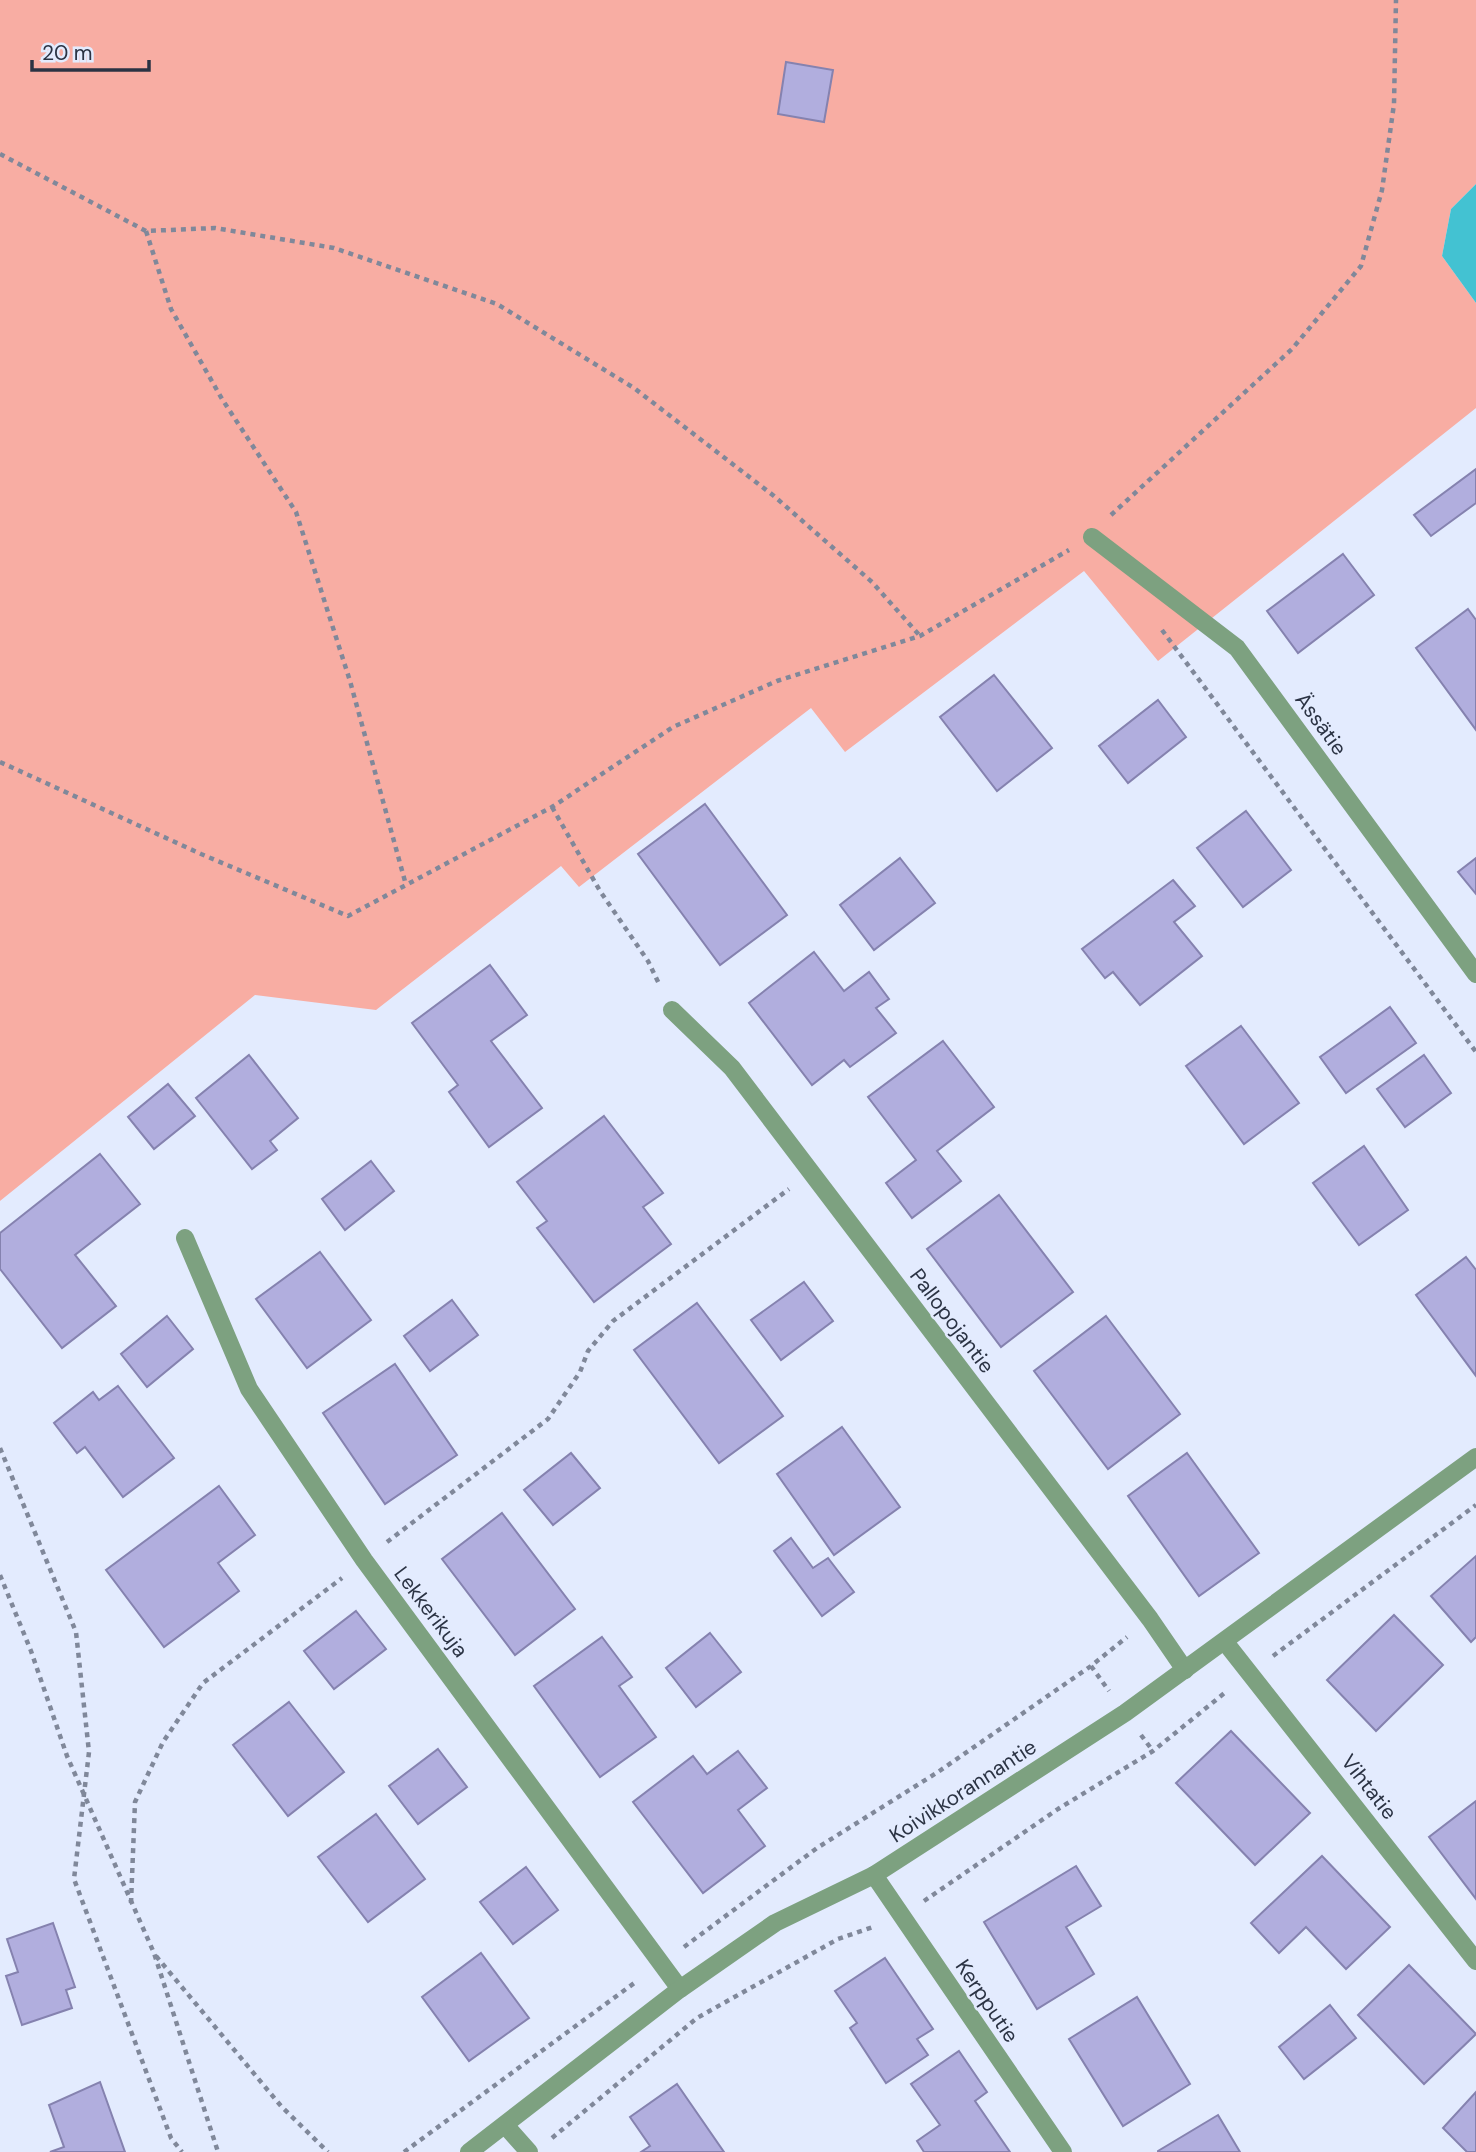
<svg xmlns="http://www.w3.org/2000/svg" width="1476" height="2152" viewBox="0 0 1476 2152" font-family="'DM Sans',sans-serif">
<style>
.green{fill:#f8ada3}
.water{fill:#43c2d2}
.building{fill:#b1aede;stroke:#8582af;stroke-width:2}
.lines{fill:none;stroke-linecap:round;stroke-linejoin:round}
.path{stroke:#80889a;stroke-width:4.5;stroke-dasharray:5 5;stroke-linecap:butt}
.minor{stroke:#7da180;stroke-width:18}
.tertiary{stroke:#7da180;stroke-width:18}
.labels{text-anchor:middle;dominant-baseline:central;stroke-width:5;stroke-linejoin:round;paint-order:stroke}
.street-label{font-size:21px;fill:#2b3344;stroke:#e3ebfe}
</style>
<rect width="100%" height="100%" fill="#e3ebfe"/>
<path class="green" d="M 0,0 L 1476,0 L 1476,184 L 1451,209 L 1442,256 L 1476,303 L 1476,408 L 1158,661 L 1084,571 L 845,752 L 811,708 L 579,887 L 561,866 L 376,1010 L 255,995 L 0,1201 Z"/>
<path class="water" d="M 1476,184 L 1476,303 L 1442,256 L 1451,209 Z"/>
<g class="building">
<path d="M 786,62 L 833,70 L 824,122 L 778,114 Z"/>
<path d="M 1476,469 L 1476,503 L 1431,536 L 1414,515 Z"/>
<path d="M 1343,554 L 1374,595 L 1298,653 L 1267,611 Z"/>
<path d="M 1468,609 L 1476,620 L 1476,730 L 1416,648 Z"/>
<path d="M 994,675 L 1052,748 L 997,791 L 940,717 Z"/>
<path d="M 1158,700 L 1186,737 L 1128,783 L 1099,746 Z"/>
<path d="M 705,804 L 787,915 L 720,965 L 638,854 Z"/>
<path d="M 1246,811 L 1291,870 L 1243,907 L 1197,848 Z"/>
<path d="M 900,858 L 935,903 L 874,950 L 840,905 Z"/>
<path d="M 1476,858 L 1476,894 L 1458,872 Z"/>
<path d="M 1173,880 L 1195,906 L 1174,922 L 1202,956 L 1140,1005 L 1113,972 L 1105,978 L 1082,949 Z"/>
<path d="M 814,952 L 844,991 L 869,972 L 889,999 L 876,1008 L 896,1033 L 850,1067 L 844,1060 L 812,1085 L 749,1003 Z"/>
<path d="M 490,965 L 527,1015 L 491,1041 L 542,1108 L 489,1147 L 449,1092 L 458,1085 L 412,1023 Z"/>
<path d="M 1390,1007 L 1416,1043 L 1346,1093 L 1320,1057 Z"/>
<path d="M 1241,1026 L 1299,1103 L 1244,1144 L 1186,1066 Z"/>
<path d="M 943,1041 L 994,1107 L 937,1151 L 961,1181 L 912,1218 L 886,1183 L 916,1160 L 868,1097 Z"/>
<path d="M 249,1055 L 298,1118 L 270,1141 L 277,1150 L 252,1169 L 196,1098 Z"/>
<path d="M 1424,1055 L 1451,1093 L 1405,1127 L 1377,1089 Z"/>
<path d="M 168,1084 L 195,1116 L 154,1149 L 128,1117 Z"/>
<path d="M 604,1116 L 663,1193 L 643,1207 L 671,1244 L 594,1302 L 537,1228 L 547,1221 L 517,1182 Z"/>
<path d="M 1364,1146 L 1408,1210 L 1359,1245 L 1313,1183 Z"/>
<path d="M 100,1154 L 140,1204 L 75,1255 L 116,1306 L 62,1348 L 0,1269 L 0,1233 Z"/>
<path d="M 371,1161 L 394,1191 L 345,1230 L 322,1199 Z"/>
<path d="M 999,1195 L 1073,1292 L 1001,1347 L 927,1249 Z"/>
<path d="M 320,1252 L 371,1320 L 307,1368 L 256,1299 Z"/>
<path d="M 1466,1257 L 1476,1270 L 1476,1376 L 1416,1295 Z"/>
<path d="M 804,1282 L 833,1321 L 781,1360 L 751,1320 Z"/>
<path d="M 452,1300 L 478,1335 L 430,1371 L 404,1336 Z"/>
<path d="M 697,1303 L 783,1416 L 719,1463 L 634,1350 Z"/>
<path d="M 167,1316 L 193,1349 L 147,1387 L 121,1354 Z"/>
<path d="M 1106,1316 L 1180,1414 L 1108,1469 L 1034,1371 Z"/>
<path d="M 395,1364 L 457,1455 L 385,1504 L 323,1413 Z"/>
<path d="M 118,1386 L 174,1458 L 123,1497 L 85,1447 L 77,1453 L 54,1423 L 93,1392 L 99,1400 Z"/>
<path d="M 842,1427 L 900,1507 L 834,1555 L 777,1474 Z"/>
<path d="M 571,1453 L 600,1488 L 553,1525 L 524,1490 Z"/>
<path d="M 1187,1453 L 1259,1553 L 1199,1596 L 1128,1496 Z"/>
<path d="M 219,1486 L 255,1535 L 218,1563 L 239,1591 L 164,1647 L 106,1570 Z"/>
<path d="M 502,1513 L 575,1609 L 515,1655 L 442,1559 Z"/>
<path d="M 791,1538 L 813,1568 L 828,1558 L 854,1592 L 822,1616 L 774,1551 Z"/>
<path d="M 1476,1556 L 1476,1637 L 1471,1642 L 1431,1596 Z"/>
<path d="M 356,1611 L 386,1649 L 334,1689 L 304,1651 Z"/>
<path d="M 1394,1615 L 1443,1665 L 1376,1731 L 1327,1680 Z"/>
<path d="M 710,1633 L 741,1672 L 696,1707 L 666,1668 Z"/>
<path d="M 602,1637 L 632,1677 L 619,1686 L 656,1737 L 600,1777 L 534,1686 Z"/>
<path d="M 289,1702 L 344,1772 L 288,1816 L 233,1745 Z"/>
<path d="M 1231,1731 L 1310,1813 L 1255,1865 L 1176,1783 Z"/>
<path d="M 438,1749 L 467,1787 L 418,1824 L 389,1786 Z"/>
<path d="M 738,1751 L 767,1788 L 738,1810 L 765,1846 L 703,1893 L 633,1802 L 693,1756 L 707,1774 Z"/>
<path d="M 1476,1801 L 1476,1899 L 1429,1837 Z"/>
<path d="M 376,1814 L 425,1879 L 368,1922 L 318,1857 Z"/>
<path d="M 1322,1856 L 1390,1927 L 1346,1969 L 1306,1927 L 1279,1953 L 1251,1923 Z"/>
<path d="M 1076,1866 L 1101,1906 L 1066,1927 L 1094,1974 L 1037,2009 L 984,1922 Z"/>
<path d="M 526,1867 L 558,1910 L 513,1944 L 480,1902 Z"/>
<path d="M 53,1923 L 75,1987 L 66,1990 L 72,2008 L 22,2025 L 6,1976 L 18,1972 L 7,1939 Z"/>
<path d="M 481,1953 L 529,2018 L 469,2061 L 422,1997 Z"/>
<path d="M 885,1958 L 933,2029 L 917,2039 L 928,2055 L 886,2083 L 850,2028 L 857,2023 L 835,1991 Z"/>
<path d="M 1409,1965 L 1476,2034 L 1424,2084 L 1358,2015 Z"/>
<path d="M 1137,1997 L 1190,2084 L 1123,2126 L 1069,2039 Z"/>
<path d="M 1330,2005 L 1356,2038 L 1304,2079 L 1279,2047 Z"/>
<path d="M 959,2051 L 987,2092 L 975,2101 L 1010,2152 L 924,2152 L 917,2141 L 940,2125 L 911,2084 Z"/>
<path d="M 100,2082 L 125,2152 L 50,2152 L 64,2147 L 49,2105 Z"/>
<path d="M 677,2084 L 724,2152 L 641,2152 L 650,2146 L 630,2117 Z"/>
<path d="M 1476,2092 L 1476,2152 L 1467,2152 L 1443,2128 Z"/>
<path d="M 1218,2115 L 1240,2152 L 1158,2152 L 1158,2151 Z"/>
</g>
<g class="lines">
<g class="path">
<path d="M 0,154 L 146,231 L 215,228 L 334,248 L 497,304 L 634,388 L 774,496 L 872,582 L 920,636"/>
<path d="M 146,231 L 171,309 L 222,399 L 296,512 L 350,681 L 406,885"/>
<path d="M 1111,515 L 1292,349 L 1361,266 L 1382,190 L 1394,104 L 1396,0"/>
<path d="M 1162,630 L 1476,1052"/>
<path d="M 0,762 L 201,854 L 348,916 L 552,807 L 673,727 L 777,681 L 920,636 L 1069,550"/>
<path d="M 552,807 L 600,891 L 648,961 L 660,986"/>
<path d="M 0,1448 L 76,1632 L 89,1752 L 74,1879 L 171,2138 L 182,2152"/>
<path d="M 387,1542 L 548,1419 L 580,1372 L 588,1351 L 613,1321 L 789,1189"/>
<path d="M 0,1575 L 31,1651 L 67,1756 L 154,1953 L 218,2152"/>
<path d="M 1273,1656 L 1476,1505"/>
<path d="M 1091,1666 L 1109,1691"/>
<path d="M 1141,1735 L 1153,1751"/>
<path d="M 924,1901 L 1058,1809 L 1153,1751 L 1227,1691"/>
<path d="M 131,1903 L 135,1802 L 163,1742 L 203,1683 L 342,1578"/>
<path d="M 684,1947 L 817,1848 L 938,1772 L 1091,1666 L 1127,1637"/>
<path d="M 156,1956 L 281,2106 L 328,2152"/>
<path d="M 552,2138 L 697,2018 L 838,1939 L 876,1926"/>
<path d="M 404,2152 L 637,1981"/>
</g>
<g class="minor">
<path d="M 1092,537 L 1237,648 L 1476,974"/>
<path d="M 672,1010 L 732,1068 L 1150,1619 L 1185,1670"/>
<path d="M 185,1238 L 249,1389 L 364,1560 L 680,1989"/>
<path d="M 1225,1642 L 1476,1961"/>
<path d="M 874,1875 L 1063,2152"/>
<path d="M 505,2125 L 529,2152"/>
</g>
<path class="tertiary" d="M 469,2152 L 680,1989 L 775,1923 L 874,1875 L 1125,1713 L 1476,1457"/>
</g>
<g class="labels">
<g class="street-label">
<text transform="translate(1321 724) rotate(54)">Ässätie</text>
<text transform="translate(952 1321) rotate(53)">Pallopojantie</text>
<text transform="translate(431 1612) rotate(53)">Lekkerikuja</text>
<text transform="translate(1369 1787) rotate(52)">Vihtatie</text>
<text transform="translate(963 1791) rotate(-33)">Koivikkorannantie</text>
<text transform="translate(987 2001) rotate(56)">Kerpputie</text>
</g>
</g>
<path d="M32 60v10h117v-10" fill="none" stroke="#2b3344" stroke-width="3.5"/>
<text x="42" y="60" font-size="21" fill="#2b3344" stroke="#e3ebfe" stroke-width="5" paint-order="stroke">20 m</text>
</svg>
